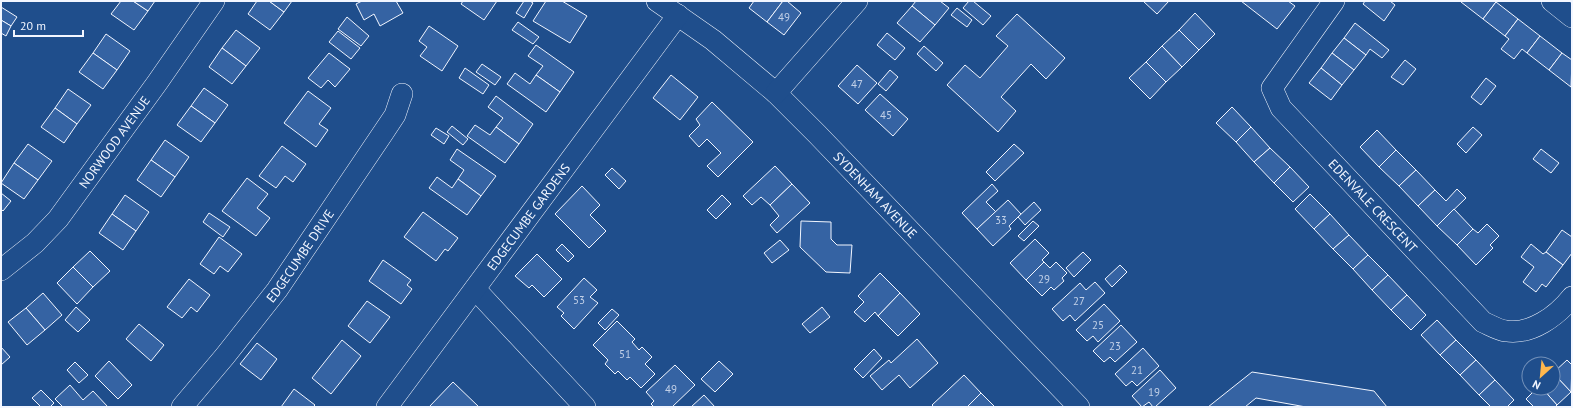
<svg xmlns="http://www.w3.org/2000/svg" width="1573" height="408" viewBox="0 0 1573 408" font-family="'PT Sans',sans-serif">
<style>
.building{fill:#3563a3;stroke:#f2f6ff}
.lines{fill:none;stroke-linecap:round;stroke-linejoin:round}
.minor-casing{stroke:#f2f6ff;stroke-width:22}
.minor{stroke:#1f4e8c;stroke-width:21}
.labels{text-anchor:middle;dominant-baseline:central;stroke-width:3;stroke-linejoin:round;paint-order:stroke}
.number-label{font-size:11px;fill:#c3d1e8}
.street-label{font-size:13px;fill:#f2f6ff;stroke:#1f4e8c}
</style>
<rect width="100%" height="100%" fill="#1f4e8c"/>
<g class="building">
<path d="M 121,1 L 133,1 L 148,11 L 134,30 L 111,14 Z"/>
<path d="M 133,1 L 155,1 L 148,11 Z"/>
<path d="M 257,1 L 269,1 L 284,12 L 270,30 L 248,14 Z"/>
<path d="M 269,1 L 292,1 L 284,12 Z"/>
<path d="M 362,1 L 396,1 L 403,13 L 380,26 L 374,14 L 364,20 L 356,4 Z"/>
<path d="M 463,1 L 497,1 L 484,20 L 461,4 Z"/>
<path d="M 524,1 L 530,1 L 533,3 L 524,18 L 516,13 Z"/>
<path d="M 546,1 L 562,1 L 587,16 L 570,43 L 533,21 Z"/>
<path d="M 754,1 L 783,1 L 767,22 L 749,8 Z"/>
<path d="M 783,1 L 787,1 L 801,13 L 784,35 L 767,22 Z"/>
<path d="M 916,1 L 940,1 L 949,8 L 935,25 L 912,6 Z"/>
<path d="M 969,1 L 973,1 L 991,16 L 983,25 L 963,8 Z"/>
<path d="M 1143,1 L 1169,1 L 1157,14 Z"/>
<path d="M 1241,1 L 1288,1 L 1295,6 L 1277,29 Z"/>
<path d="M 1365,1 L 1390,1 L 1395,5 L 1384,21 L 1363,4 Z"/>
<path d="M 1462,1 L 1494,1 L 1496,2 L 1483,19 L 1461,2 Z"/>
<path d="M 1496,2 L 1518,19 L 1505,36 L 1483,19 Z"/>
<path d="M 912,6 L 935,25 L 920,42 L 897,23 Z"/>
<path d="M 1,7 L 17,17 L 11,26 L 1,20 Z"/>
<path d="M 957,8 L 972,20 L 967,27 L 951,15 Z"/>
<path d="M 1195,13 L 1215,34 L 1199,50 L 1179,30 Z"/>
<path d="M 1017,14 L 1065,58 L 1046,79 L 1031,64 L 1001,97 L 1016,111 L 998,132 L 947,85 L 965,65 L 980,78 L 1008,46 L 996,36 Z"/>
<path d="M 347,17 L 369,36 L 361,46 L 338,29 Z"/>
<path d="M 1518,19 L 1540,36 L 1527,53 L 1522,49 L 1514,59 L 1501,49 L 1509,39 L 1505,36 Z"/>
<path d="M 1,20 L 11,26 L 6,36 L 1,33 Z"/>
<path d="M 518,22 L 539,37 L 533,44 L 512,30 Z"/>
<path d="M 1355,23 L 1389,50 L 1382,58 L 1370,49 L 1366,55 L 1344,38 Z"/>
<path d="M 429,26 L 458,46 L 442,71 L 420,56 L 427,47 L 419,41 Z"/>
<path d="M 236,30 L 260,48 L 246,66 L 222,48 Z"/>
<path d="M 1179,30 L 1199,50 L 1182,67 L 1162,46 Z"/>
<path d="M 338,31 L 360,48 L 351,59 L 329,42 Z"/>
<path d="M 887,33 L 905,48 L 895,60 L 877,45 Z"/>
<path d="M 106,34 L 130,51 L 117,70 L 93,53 Z"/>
<path d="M 1540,36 L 1562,53 L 1549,70 L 1527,53 Z"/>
<path d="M 1344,38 L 1366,55 L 1354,70 L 1332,53 Z"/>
<path d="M 536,45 L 574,72 L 560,92 L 536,75 L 543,66 L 528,56 Z"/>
<path d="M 924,46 L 943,63 L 936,71 L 917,54 Z"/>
<path d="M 1162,46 L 1182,67 L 1166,82 L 1146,62 Z"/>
<path d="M 222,48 L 246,66 L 232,84 L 209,67 Z"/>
<path d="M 93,53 L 117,70 L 103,89 L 79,72 Z"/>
<path d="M 329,53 L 350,69 L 335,87 L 328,80 L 321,88 L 308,78 Z"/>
<path d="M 1332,53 L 1354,70 L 1342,85 L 1321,68 Z"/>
<path d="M 1562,53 L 1572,60 L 1571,87 L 1549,70 Z"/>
<path d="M 1405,60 L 1416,69 L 1403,85 L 1391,77 Z"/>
<path d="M 1146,62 L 1166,82 L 1150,99 L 1129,78 Z"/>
<path d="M 482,64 L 501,77 L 495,85 L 476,72 Z"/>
<path d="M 857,65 L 877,83 L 858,104 L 838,86 Z"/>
<path d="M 465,68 L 489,85 L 483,94 L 459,78 Z"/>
<path d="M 1321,68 L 1342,85 L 1331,100 L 1309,83 Z"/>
<path d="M 890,70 L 898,77 L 886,91 L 878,84 Z"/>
<path d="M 515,73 L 530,84 L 536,75 L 560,92 L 546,112 L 507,84 Z"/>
<path d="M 671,75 L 698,97 L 680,120 L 653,98 Z"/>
<path d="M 1486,78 L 1496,86 L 1481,105 L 1471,97 Z"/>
<path d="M 204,88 L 228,105 L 215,123 L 191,106 Z"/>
<path d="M 68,89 L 91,105 L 77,124 L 55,108 Z"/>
<path d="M 308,91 L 331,108 L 319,124 L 328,130 L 316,147 L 284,123 Z"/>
<path d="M 880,94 L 908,119 L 893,136 L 865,110 Z"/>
<path d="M 496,96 L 533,124 L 519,144 L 496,127 L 503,118 L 488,107 Z"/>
<path d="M 712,102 L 753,142 L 718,177 L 707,166 L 721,153 L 707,139 L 699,147 L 689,136 L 700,125 L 696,119 Z"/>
<path d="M 191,106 L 215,123 L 201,142 L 177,125 Z"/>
<path d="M 1232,107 L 1251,127 L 1236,142 L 1216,123 Z"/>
<path d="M 55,108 L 77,124 L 64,143 L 41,127 Z"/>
<path d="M 475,125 L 490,135 L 496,127 L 519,144 L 505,163 L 467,136 Z"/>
<path d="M 452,126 L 468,139 L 463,145 L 447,132 Z"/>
<path d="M 1251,127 L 1270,148 L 1254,162 L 1236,142 Z"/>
<path d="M 1473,127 L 1482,135 L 1466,153 L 1457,144 Z"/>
<path d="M 436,128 L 449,136 L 444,144 L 431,135 Z"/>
<path d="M 1377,130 L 1396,150 L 1379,167 L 1360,147 Z"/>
<path d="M 165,140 L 189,157 L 175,177 L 151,160 Z"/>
<path d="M 28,144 L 52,161 L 38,180 L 14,163 Z"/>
<path d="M 1014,144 L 1024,153 L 995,181 L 986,172 Z"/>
<path d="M 282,146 L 306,164 L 293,182 L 285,176 L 276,188 L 259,176 Z"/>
<path d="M 1270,148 L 1290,167 L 1274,183 L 1254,162 Z"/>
<path d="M 457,149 L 496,176 L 481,196 L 458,179 L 464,170 L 450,160 Z"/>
<path d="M 1541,149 L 1559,163 L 1551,173 L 1533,159 Z"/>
<path d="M 1396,150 L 1416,170 L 1399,186 L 1379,167 Z"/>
<path d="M 151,160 L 175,177 L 161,197 L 137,180 Z"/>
<path d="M 14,163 L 38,180 L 24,199 L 1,183 Z"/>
<path d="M 775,166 L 792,184 L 770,205 L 761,197 L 752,205 L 743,196 Z"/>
<path d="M 1290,167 L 1309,187 L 1293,202 L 1274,183 Z"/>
<path d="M 612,168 L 626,181 L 619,189 L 605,175 Z"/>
<path d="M 1416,170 L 1435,190 L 1418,206 L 1399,186 Z"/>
<path d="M 437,177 L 452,188 L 458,179 L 481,196 L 467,215 L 429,188 Z"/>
<path d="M 247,178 L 268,194 L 257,208 L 270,218 L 256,236 L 222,211 Z"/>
<path d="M 792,184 L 810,203 L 777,233 L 770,225 L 779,216 L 770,205 Z"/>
<path d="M 992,184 L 998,191 L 986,202 L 996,212 L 977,229 L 962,213 Z"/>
<path d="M 582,186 L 600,205 L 590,215 L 606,231 L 589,248 L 555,214 Z"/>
<path d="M 1457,189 L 1466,198 L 1437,226 L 1418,206 L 1435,190 L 1446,201 Z"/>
<path d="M 1,193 L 11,201 L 3,211 L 1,209 Z"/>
<path d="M 1310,194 L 1330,214 L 1314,229 L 1295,209 Z"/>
<path d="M 125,195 L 149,212 L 136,231 L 112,214 Z"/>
<path d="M 722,195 L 731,204 L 716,219 L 707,210 Z"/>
<path d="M 1008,200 L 1021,214 L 1009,226 L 1011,229 L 993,246 L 977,229 Z"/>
<path d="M 1034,202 L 1041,210 L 1025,225 L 1018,217 Z"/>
<path d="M 1454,209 L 1473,229 L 1457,245 L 1437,226 Z"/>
<path d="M 423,212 L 458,238 L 448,251 L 445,249 L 436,261 L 404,237 Z"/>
<path d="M 209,213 L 230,227 L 223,237 L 203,222 Z"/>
<path d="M 112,214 L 136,231 L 123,250 L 99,233 Z"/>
<path d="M 1330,214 L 1349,235 L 1333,249 L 1314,229 Z"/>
<path d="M 801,221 L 831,222 L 831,239 L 837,245 L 852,245 L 850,273 L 826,272 L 800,247 Z"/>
<path d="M 1033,221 L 1039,226 L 1024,241 L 1018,236 Z"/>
<path d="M 1487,224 L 1499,236 L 1490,245 L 1493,248 L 1476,265 L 1457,245 L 1473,229 L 1478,233 Z"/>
<path d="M 1562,230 L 1572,237 L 1572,253 L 1563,265 L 1546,252 Z"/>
<path d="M 1349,235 L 1368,255 L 1353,269 L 1333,249 Z"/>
<path d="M 219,237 L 242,254 L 228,272 L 220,266 L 214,274 L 200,264 Z"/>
<path d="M 1035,239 L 1049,253 L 1042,260 L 1044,262 L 1026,280 L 1010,263 Z"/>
<path d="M 780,240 L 789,250 L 772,263 L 764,253 Z"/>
<path d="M 562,244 L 574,256 L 568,262 L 556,250 Z"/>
<path d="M 1531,244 L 1543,254 L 1546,252 L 1563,265 L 1546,287 L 1542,284 L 1536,292 L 1523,282 L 1534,267 L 1521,257 Z"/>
<path d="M 90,251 L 110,271 L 93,287 L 73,267 Z"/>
<path d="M 1083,252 L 1091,260 L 1074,277 L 1066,268 Z"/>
<path d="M 537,254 L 562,279 L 544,297 L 532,285 L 529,288 L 515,276 Z"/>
<path d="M 1368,255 L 1388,275 L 1372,290 L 1353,269 Z"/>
<path d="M 383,260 L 411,280 L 407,285 L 412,289 L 401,304 L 369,281 Z"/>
<path d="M 1044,262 L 1050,268 L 1056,262 L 1067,273 L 1062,278 L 1064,281 L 1054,290 L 1051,287 L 1042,296 L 1026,280 Z"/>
<path d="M 1120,265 L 1127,272 L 1112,287 L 1105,279 Z"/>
<path d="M 73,267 L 93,287 L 77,304 L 57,283 Z"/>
<path d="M 880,273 L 900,293 L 878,316 L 875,312 L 865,322 L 854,312 L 864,302 L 858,296 Z"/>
<path d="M 1388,275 L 1407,295 L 1391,310 L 1372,290 Z"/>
<path d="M 584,278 L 597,290 L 590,297 L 598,303 L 574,329 L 561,316 L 564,313 L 557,307 Z"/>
<path d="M 189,279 L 210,295 L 197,312 L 191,307 L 182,318 L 167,307 Z"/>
<path d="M 1095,282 L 1105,293 L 1075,321 L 1070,315 L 1063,321 L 1052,309 L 1080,283 L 1086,290 Z"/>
<path d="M 43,293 L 62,315 L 45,330 L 26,308 Z"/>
<path d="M 900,293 L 920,314 L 898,336 L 878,316 Z"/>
<path d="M 1407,295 L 1426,315 L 1411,330 L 1391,310 Z"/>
<path d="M 367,301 L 390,317 L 370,343 L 348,326 Z"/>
<path d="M 1104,304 L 1120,321 L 1098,342 L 1093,336 L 1087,341 L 1076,330 Z"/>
<path d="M 76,307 L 90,320 L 78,332 L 65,320 Z"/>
<path d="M 822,307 L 830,317 L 810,333 L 802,324 Z"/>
<path d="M 26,308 L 45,330 L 27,345 L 8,322 Z"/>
<path d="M 612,309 L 619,315 L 605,330 L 598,323 Z"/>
<path d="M 1437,320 L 1456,340 L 1440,355 L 1421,335 Z"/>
<path d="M 617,321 L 635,339 L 632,342 L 639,350 L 642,347 L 652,357 L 645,364 L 655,374 L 641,388 L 630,377 L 627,380 L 618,371 L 615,374 L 605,364 L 608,360 L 593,345 Z"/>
<path d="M 139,324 L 164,345 L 151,361 L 126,339 Z"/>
<path d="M 1121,325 L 1137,342 L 1115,362 L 1110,357 L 1104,362 L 1093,351 Z"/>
<path d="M 917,339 L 938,363 L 910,388 L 899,375 L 882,390 L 870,376 L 889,360 L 891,363 Z"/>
<path d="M 342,340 L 361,356 L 331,394 L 312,378 Z"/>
<path d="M 1456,340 L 1476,360 L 1460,375 L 1440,355 Z"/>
<path d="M 257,343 L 277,359 L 261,380 L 240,364 Z"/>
<path d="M 1,347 L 10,357 L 1,365 Z"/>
<path d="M 1143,348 L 1159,366 L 1137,386 L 1132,381 L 1126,386 L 1115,374 Z"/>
<path d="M 874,349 L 882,358 L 863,378 L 854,369 Z"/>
<path d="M 1476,360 L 1495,380 L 1479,395 L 1460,375 Z"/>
<path d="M 1567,360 L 1572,365 L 1571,392 L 1553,373 Z"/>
<path d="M 109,361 L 132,385 L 118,399 L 95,376 Z"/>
<path d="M 719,361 L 733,374 L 715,392 L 701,379 Z"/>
<path d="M 75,362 L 88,375 L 79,383 L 67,370 Z"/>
<path d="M 675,365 L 695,385 L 672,407 L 654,407 L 651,404 L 654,401 L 646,392 Z"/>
<path d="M 1160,370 L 1176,388 L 1155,407 L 1153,407 L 1149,402 L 1142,407 L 1132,396 Z"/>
<path d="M 1252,372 L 1374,391 L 1387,407 L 1306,407 L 1256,398 L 1245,407 L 1208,407 Z"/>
<path d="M 1553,373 L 1571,392 L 1557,405 L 1542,388 L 1553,388 Z"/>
<path d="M 964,375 L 981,393 L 967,407 L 934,407 L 932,405 Z"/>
<path d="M 1495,380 L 1514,400 L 1507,407 L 1491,407 L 1479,395 Z"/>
<path d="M 453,382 L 479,407 L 429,407 Z"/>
<path d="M 70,385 L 83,400 L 93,391 L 108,407 L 63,407 L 55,399 Z"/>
<path d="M 1537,388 L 1542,388 L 1557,405 L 1555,407 L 1534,407 L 1526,399 Z"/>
<path d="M 294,389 L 315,405 L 313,407 L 281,407 Z"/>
<path d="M 41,390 L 54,403 L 50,407 L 41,407 L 32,398 Z"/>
<path d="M 981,393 L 995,407 L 967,407 Z"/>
<path d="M 704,395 L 715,407 L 691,407 Z"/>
</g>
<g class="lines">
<defs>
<g id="minor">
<path id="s1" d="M 657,1 L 713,40 L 776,93 L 817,134 L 1079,407"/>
<path id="s2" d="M 1334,1 L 1272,88 L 1281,108 L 1483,322 C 1490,325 1498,330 1506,331 C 1531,335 1557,316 1572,297"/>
<path d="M 1552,1 L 1572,17"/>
<path d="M 776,93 L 857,1"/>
<path id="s3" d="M 1,270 L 35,243 L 58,219 L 157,83 L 214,1"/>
<path d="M 475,289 L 585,407"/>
<path id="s4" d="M 182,407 L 225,356 L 277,290 L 383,133 L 395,115 L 402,94"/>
<path id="s5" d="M 387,407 L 678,15"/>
</g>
</defs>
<use href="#minor" class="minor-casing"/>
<use href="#minor" class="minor"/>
</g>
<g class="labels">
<g class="number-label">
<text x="784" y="17">49</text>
<text x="857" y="84">47</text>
<text x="886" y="115">45</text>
<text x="1001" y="220">33</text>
<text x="1044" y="279">29</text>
<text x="579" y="300">53</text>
<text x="1079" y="301">27</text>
<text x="1098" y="325">25</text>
<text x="1115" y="346">23</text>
<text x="625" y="354">51</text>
<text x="1137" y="370">21</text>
<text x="671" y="389">49</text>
<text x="1154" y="392">19</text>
</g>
<g class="street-label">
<text stroke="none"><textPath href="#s3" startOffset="172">NORWOOD AVENUE</textPath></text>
<text stroke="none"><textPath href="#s1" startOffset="293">SYDENHAM AVENUE</textPath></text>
<text stroke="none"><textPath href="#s2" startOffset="263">EDENVALE CRESCENT</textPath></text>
<text stroke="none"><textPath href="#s5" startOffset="237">EDGECUMBE GARDENS</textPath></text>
<text stroke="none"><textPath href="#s4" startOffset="192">EDGECUMBE DRIVE</textPath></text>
</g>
</g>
<rect width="1573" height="408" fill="none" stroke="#f2f6ff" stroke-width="4"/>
<g transform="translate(1541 376) rotate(207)"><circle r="19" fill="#1f4e8c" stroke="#7391ba"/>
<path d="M0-3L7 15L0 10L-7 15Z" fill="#ffb74d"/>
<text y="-6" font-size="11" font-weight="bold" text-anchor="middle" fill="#f2f6ff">N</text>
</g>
<path d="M14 30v6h69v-6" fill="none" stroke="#f2f6ff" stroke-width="2"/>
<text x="20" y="30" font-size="12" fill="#f2f6ff" stroke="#1f4e8c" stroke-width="3" paint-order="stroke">20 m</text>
</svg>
